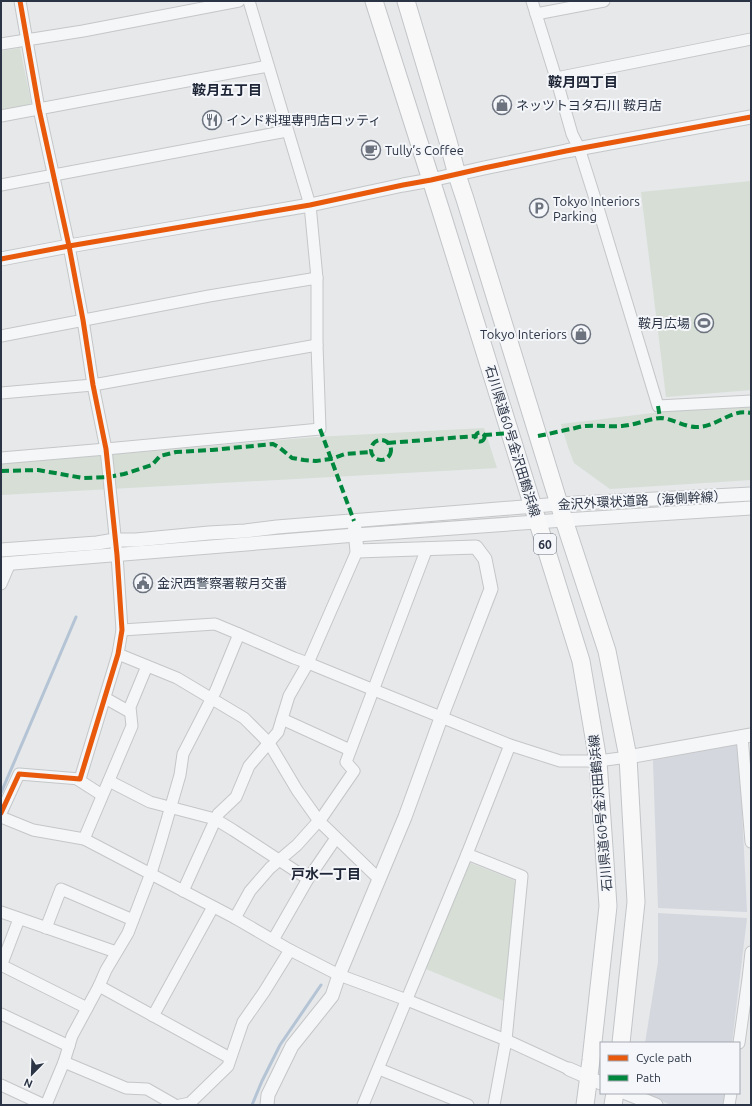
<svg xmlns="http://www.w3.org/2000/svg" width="752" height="1106" viewBox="0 0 752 1106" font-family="Ubuntu,'Noto Sans JP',sans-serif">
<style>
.built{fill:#d4d7dd}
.green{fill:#d6ded6}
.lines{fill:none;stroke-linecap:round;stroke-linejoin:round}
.stream{stroke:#b4c4d5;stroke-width:3}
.minor-casing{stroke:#c4c6c8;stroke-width:13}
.tertiary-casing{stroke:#c4c6c8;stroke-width:15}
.primary-casing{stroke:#c2c5c8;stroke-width:19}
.minor{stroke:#f5f6f7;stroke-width:11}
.tertiary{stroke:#f5f6f7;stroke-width:13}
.primary{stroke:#f8f8f8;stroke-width:17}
.quiet{stroke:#00873e;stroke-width:4;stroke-dasharray:8 4;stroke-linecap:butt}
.cycleway-casing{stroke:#f4f6f9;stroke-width:8}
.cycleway{stroke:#e8590c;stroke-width:5}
.labels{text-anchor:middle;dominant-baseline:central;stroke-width:4;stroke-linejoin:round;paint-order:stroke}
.shield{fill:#f4f6f9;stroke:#676e7b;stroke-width:1}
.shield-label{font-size:12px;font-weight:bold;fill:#2b3445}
.poi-label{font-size:13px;fill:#2b3445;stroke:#f4f6f9;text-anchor:start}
.street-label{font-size:13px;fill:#2b3445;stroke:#f4f6f9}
.neighbourhood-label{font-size:14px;font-weight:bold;fill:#1d2536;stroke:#f4f6f9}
</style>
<rect width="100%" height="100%" fill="#e6e8ea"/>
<g class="built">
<path d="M 733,740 L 739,748 L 747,912 L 658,908 L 653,761 L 656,755 Z"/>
<path d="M 658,913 L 747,918 L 732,1043 L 645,1043 L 658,962 Z"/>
<path d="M 642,1093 L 726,1093 L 725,1105 L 671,1105 Z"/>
</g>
<g class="green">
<path d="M 20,48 L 31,102 L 28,108 L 1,112 L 1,51 Z"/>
<path d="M 751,181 L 751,390 L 666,397 L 641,192 Z"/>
<path d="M 751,407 L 751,480 L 610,489 L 574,463 L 568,447 L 561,424 L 670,411 Z"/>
<path d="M 484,428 L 497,468 L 1,495 L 1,464 L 316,437 Z"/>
<path d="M 468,862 L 514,880 L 517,885 L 504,1001 L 426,969 Z"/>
</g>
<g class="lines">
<g class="stream">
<path d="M 1,793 L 76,617"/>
<path d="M 252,1105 L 262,1081 L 280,1045 L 321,985"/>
</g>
<defs>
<g id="minor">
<path d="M 532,1 L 556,78 L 572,134 L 579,148 L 598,208 L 658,406 L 751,401"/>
<path d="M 536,14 L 604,1"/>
<path d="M 1,44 L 83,31 L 239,1"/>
<path d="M 556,78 L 751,39"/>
<path d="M 1,116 L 268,66"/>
<path d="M 1,185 L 287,131"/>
<path d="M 1,336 L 209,296 L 317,278"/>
<path d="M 1,393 L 93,385 L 317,345"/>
<path d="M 1,458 L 106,449 L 320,429 L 317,345 L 317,278 L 310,205 L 249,1"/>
<path d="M 1,584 L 10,563"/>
<path d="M 122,630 L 215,624 L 239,634 L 294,658 L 308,663 L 357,551"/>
<path d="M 118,654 L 177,678 L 244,718 L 269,743 L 297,790 L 319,821 L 379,879"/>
<path d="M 105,698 L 130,712"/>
<path d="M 282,719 L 350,750"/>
<path d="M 742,736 L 751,842"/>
<path d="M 77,779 L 102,795"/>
<path d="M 109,781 L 150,802 L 215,819 L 233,830 L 308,879"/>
<path d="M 1,813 L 19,774 L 80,779 L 118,654 L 122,630 L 117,555 L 106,449 L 93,385 L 83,320 L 69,246 L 39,109 L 20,1"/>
<path d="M 1,817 L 33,830 L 84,839 L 235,918 L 290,950 L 339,975 L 407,1000 L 506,1040 L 569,1069"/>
<path d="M 84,839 L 132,726 L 130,707 L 147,666"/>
<path d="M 467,854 L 522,876 L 506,1040 L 494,1105"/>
<path d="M 183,891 L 218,814 L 236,797 L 249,766 L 278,732 L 289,696 L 308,663 L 374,690 L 510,745 L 560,761 L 598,761 L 628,757"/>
<path d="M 1,912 L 116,952"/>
<path d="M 235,918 L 250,891 L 270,868 L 297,845 L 323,816 L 354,771 L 346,762 L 427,548"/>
<path d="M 46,928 L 61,889 L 133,920"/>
<path d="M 273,940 L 308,879 L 336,838"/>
<path d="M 1,965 L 87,1008"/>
<path d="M 1,966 L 19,919"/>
<path d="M 99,986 L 230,1058"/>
<path d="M 1,1014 L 69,1046"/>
<path d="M 153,1016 L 213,907"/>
<path d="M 739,1043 L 748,979 L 751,952"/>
<path d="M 64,1062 L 126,1088 L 147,1089 L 175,1105"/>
<path d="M 379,1069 L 468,1105"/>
<path d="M 1,1085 L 44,1105"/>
<path d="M 46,1105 L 64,1062 L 72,1036 L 99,986 L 106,970 L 128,933 L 151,873 L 160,844 L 180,775 L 183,754 L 216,690 L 239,634"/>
<path d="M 180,1105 L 190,1103 L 228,1066 L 243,1022 L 264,992 L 290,950"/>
<path d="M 363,1105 L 467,854 L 510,745"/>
<path d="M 729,1105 L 731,1093"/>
</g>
<g id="tertiary">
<path d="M 1,259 L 69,246 L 310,205 L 403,185 L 431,180 L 484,168 L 566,151 L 751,117"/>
<path d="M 1,550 L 97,543 L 115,540 L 136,540 L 209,533 L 245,531 L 277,527 L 559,504 L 751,494"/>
<path d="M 1,564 L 356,535 L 564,520 L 751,508"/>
<path d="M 628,757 L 751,735"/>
<path d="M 569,1069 L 601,1083"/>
<path d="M 626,1093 L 656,1105"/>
<path d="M 267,1105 L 268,1095 L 292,1046 L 332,996 L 339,975 L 405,817 L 441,718 L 491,589 L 485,559 L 476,547 L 357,551 L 354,521"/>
</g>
<g id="primary">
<path d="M 374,1 L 440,208 L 581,661 L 598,761 L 608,906 L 591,1060 L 585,1105"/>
<path d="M 406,1 L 448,141 L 457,175 L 465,199 L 564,520 L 607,651 L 628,757 L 636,902 L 621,1043"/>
<path d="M 613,1105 L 615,1093"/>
</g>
</defs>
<use href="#minor" class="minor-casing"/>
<use href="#tertiary" class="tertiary-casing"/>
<use href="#primary" class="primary-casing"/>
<use href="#minor" class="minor"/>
<use href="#tertiary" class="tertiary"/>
<use href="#primary" class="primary"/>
<g class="quiet">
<path d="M 658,406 L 660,418"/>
<path d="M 320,429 L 354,521"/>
<circle cx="480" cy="437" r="4.5"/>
<path d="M 484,435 L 510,433"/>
<path d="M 538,436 C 549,434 560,431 571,429 C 576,428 581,426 586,426 C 598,425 610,427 622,426 C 635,425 648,419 661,418 C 670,418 685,427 696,427 C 716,428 731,408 751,413"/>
<circle cx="381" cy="450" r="10"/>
<path d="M 388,443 L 476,436"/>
<path d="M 1,471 L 38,470 L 83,478 L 109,477 L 124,474 L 152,465 L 160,456 L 176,452 L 212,450 L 273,444 L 280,448 L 292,458 L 304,460 L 316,461 L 331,459 L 345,454 L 371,452"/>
</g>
<defs>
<g id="cycleway">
<path d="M 1,259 L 69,246 L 310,205 L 403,185 L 431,180 L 484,168 L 566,151 L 751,117"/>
<path d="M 1,813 L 19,774 L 80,779 L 118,654 L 122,630 L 117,555 L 106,449 L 93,385 L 83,320 L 69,246 L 39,109 L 20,1"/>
</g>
</defs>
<use href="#cycleway" class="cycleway-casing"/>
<use href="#cycleway" class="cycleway"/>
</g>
<defs>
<symbol id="shop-ring" viewBox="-11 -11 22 22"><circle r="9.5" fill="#f4f6f9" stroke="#6c737f" stroke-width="1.5"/><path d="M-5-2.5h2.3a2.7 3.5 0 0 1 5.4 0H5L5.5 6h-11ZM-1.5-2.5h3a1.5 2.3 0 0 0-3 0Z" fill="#6c737f"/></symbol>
<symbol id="restaurant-ring" viewBox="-11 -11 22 22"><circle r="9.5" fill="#f4f6f9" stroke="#6c737f" stroke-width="1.5"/><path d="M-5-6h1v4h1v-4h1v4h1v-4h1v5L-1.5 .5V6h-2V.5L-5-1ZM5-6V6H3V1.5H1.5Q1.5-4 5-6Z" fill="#6c737f"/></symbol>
<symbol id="cafe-ring" viewBox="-11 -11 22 22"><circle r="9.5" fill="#f4f6f9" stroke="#6c737f" stroke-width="1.5"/><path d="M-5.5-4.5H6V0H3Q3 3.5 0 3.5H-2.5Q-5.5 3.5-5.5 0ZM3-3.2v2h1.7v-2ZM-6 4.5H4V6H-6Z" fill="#6c737f"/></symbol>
<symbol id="parking-ring" viewBox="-11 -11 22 22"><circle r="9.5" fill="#f4f6f9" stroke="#6c737f" stroke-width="1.5"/><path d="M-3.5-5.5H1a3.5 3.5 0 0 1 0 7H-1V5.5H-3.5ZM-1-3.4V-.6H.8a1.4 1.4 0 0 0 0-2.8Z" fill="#6c737f"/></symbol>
<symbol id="stadium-ring" viewBox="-11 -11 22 22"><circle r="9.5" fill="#f4f6f9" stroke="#6c737f" stroke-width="1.5"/><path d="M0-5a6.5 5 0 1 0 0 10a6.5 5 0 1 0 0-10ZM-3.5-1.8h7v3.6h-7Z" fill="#6c737f"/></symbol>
<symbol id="civic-ring" viewBox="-11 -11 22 22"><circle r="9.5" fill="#f4f6f9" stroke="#6c737f" stroke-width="1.5"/><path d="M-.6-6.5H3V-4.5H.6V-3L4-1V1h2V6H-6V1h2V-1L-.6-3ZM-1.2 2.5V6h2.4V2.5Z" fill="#6c737f"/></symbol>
</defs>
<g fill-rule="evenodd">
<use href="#shop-ring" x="491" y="94" width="22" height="22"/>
<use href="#restaurant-ring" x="201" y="109" width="22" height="22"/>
<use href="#cafe-ring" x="360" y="139" width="22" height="22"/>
<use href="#parking-ring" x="528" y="197" width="22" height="22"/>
<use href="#stadium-ring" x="693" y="312" width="22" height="22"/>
<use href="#shop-ring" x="570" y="323" width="22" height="22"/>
<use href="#civic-ring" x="132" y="572" width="22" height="22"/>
</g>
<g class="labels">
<rect class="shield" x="534" y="534" width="22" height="20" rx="3"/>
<g class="shield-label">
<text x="545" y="544">60</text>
</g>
<g class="poi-label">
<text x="516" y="105">ネッツトヨタ石川 鞍月店</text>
<text x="226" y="120">インド料理専門店ロッティ</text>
<text x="385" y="150">Tully’s Coffee</text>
<text x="553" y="201">Tokyo Interiors<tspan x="553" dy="15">Parking</tspan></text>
<text x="690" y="323" text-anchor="end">鞍月広場</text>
<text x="567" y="334" text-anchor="end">Tokyo Interiors</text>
<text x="157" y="583">金沢西警察署鞍月交番</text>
</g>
<g class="street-label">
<text transform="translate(513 441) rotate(73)">石川県道60号金沢田鶴浜線</text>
<text transform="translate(642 500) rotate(-3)">金沢外環状道路（海側幹線）</text>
<text transform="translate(600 813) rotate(-95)">石川県道60号金沢田鶴浜線</text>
</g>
<g class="neighbourhood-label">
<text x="583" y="82">鞍月四丁目</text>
<text x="227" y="90">鞍月五丁目</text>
<text x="326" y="874">戸水一丁目</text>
</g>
</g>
<rect width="752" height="1106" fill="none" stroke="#2b3445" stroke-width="4"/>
<rect x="600" y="1042" width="140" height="52" fill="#f4f6f9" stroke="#a4a8b1"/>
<rect x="608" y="1055" width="20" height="6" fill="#e8590c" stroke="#a4a8b1"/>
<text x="636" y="1062" font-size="12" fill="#2b3445">Cycle path</text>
<rect x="608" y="1075" width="20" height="6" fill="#00873e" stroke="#a4a8b1"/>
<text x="636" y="1082" font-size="12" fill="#2b3445">Path</text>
<g transform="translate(32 1074) rotate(203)" stroke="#f4f6f9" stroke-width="3" paint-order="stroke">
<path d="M0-3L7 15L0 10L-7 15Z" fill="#2b3445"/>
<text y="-6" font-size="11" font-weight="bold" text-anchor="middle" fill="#2b3445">N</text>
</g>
</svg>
